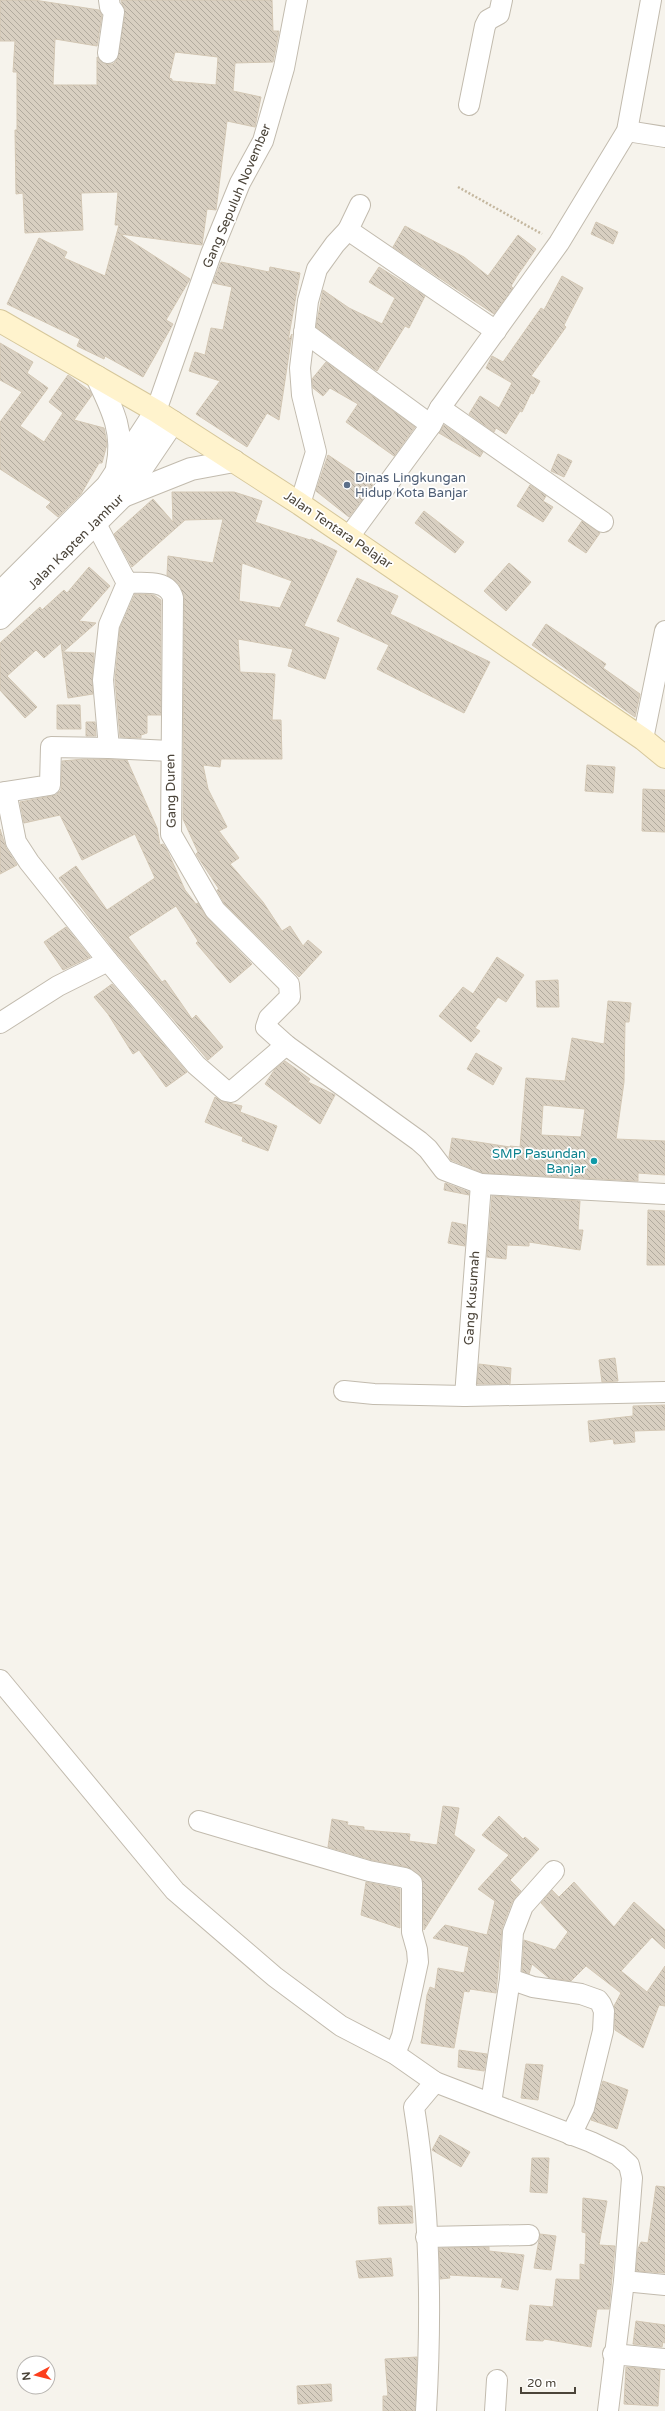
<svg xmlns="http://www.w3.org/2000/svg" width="665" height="2411" viewBox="0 0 665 2411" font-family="'Varela Round',sans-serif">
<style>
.building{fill:url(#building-back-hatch);stroke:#d3c7b4;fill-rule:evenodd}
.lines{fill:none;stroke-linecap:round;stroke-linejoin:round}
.minor-casing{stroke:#c2bbae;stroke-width:22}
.tertiary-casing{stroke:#c2bbae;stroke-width:24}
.secondary-casing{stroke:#d6c79b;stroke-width:24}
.path{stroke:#c4b79f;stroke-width:2.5;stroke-dasharray:2 2;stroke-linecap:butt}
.minor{stroke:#fff;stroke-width:20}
.tertiary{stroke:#fff;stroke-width:22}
.secondary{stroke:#fff3cd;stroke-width:22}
.service-dot{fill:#5c6f8a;stroke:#fff;stroke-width:1.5}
.culture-dot{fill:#0f9aa8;stroke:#fff;stroke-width:1.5}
.labels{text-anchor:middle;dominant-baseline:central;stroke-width:3.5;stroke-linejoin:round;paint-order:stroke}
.street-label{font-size:13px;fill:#4b4439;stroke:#fff}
.service-label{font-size:13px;fill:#4e5e75;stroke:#fff;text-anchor:start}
.culture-label{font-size:13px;fill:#0d838f;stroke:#fff;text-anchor:end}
</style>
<defs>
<pattern id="building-back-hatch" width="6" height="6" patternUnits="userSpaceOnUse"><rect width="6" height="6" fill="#d8cfc1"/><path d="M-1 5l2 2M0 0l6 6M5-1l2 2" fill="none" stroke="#b1aa9e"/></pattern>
</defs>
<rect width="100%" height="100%" fill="#f6f3ec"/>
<g class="building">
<path d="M 0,0 L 34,0 L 99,10 L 102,15 L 97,46 L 55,39 L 53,85 L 97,85 L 97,57 L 106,64 L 113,64 L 117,60 L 125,14 L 121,0 L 272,0 L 273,31 L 279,31 L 273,62 L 235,63 L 233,91 L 261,97 L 255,127 L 227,121 L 216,210 L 207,209 L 202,245 L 120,234 L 190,279 L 166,320 L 173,324 L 143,377 L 105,356 L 104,359 L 77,346 L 80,339 L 7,304 L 39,238 L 67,252 L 64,258 L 105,276 L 119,225 L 115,225 L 118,192 L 81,193 L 83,230 L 25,233 L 23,193 L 16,194 L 15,130 L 17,130 L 17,72 L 13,72 L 15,41 L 0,41 ZM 175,52 L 218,57 L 216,85 L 172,81 L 172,79 L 169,78 Z"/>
<path d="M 596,222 L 618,232 L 613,244 L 591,234 Z"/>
<path d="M 405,226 L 464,257 L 488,276 L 518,235 L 536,249 L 517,276 L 511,286 L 513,288 L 494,314 L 393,247 Z"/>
<path d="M 221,262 L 269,272 L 270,267 L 300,273 L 288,341 L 292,334 L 279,420 L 267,413 L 247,447 L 196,414 L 220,381 L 189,371 L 195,352 L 205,355 L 211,328 L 223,330 L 232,287 L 213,283 Z"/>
<path d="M 379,267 L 425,296 L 409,328 L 405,326 L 377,371 L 316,327 L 323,290 L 349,308 L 382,324 L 395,298 L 369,282 Z"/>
<path d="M 562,276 L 583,288 L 564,325 L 566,327 L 531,376 L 540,381 L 533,394 L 531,393 L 522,412 L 520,411 L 506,434 L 496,428 L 494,432 L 469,414 L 480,396 L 499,408 L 512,383 L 486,368 L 492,356 L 503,362 L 541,308 L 544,310 Z"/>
<path d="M 0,343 L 33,362 L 27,373 L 48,388 L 20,426 L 44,442 L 63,413 L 49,402 L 68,375 L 90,391 L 92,395 L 74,420 L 104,428 L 107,444 L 102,463 L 99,463 L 81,494 L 58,517 L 46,507 L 51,502 L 0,469 L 0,422 L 22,392 L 0,380 Z"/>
<path d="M 326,362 L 415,427 L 394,456 L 346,422 L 358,404 L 330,388 L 323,396 L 313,388 L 312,379 Z"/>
<path d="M 444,425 L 483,452 L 480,457 L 439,433 Z"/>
<path d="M 558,454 L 572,461 L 564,477 L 551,471 Z"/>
<path d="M 328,455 L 373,485 L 349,517 L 316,491 Z"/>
<path d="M 530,485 L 546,496 L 543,501 L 553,507 L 543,522 L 517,506 Z"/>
<path d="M 172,492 L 234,492 L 262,501 L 255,522 L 310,540 L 311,539 L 337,551 L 304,626 L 339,638 L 325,679 L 288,666 L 293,649 L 238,639 L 240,672 L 275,674 L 272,720 L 281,720 L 282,759 L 221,759 L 220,767 L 203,765 L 208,789 L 227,827 L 219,831 L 239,858 L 230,864 L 263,902 L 282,931 L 290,926 L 303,946 L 308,940 L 322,952 L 299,977 L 224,903 L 217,890 L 219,889 L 196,854 L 198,852 L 183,819 L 184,598 L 179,584 L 167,575 L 168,556 L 213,563 L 223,519 L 185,520 L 132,567 L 114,534 L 153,499 L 173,522 ZM 242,563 L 292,581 L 280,608 L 239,601 Z"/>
<path d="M 424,511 L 464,542 L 455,553 L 415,523 Z"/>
<path d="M 582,521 L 600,533 L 586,553 L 568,541 Z"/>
<path d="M 509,563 L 531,582 L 506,611 L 484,591 Z"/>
<path d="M 89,567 L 110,586 L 79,621 L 96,623 L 63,652 L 94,653 L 92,679 L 93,694 L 68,698 L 61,643 L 44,658 L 36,650 L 7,676 L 37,707 L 25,718 L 0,690 L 0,643 L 40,607 L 42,610 L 64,590 L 67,593 Z"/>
<path d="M 357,578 L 398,596 L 390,614 L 490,662 L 464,713 L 377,669 L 389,645 L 337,621 Z"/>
<path d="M 135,594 L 154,595 L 161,600 L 161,715 L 147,715 L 147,733 L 141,735 L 141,738 L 120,737 L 115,680 L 120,628 Z"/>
<path d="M 546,624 L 606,664 L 603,668 L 640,694 L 635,717 L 532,645 Z"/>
<path d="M 57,705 L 80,705 L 81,729 L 57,729 Z"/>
<path d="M 86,722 L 95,722 L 96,736 L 86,736 Z"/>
<path d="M 84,759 L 127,760 L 157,828 L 160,845 L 163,844 L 167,850 L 185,890 L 196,904 L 198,903 L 207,918 L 252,964 L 230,983 L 196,943 L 198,941 L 176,906 L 128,937 L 162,982 L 165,980 L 192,1019 L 196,1015 L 223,1047 L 208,1060 L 114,950 L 59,878 L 76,866 L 107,910 L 155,878 L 135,834 L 82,860 L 60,815 L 24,823 L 20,802 L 56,795 L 61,790 L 62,761 Z"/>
<path d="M 587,765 L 615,767 L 613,793 L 585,791 Z"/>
<path d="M 643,789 L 665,790 L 665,832 L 642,831 Z"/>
<path d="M 0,829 L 6,848 L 17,865 L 0,874 Z"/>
<path d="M 66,927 L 90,957 L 63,970 L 44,942 Z"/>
<path d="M 497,957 L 524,975 L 506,1002 L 498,997 L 475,1028 L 480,1031 L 471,1042 L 439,1016 L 463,987 L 473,994 Z"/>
<path d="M 558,980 L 559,1007 L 537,1007 L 536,981 Z"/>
<path d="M 112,984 L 187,1072 L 166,1087 L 139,1050 L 133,1054 L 108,1014 L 94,997 Z"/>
<path d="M 608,1001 L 631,1003 L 629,1022 L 625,1022 L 624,1082 L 616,1139 L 665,1141 L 665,1175 L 638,1173 L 638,1181 L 483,1173 L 451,1160 L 449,1157 L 452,1138 L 510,1147 L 510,1146 L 520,1147 L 526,1078 L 565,1081 L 572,1038 L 604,1044 ZM 543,1105 L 585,1109 L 581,1137 L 541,1135 Z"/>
<path d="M 476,1053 L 502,1068 L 493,1085 L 467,1069 Z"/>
<path d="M 285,1061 L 310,1079 L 308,1082 L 335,1095 L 320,1124 L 265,1084 L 275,1069 Z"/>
<path d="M 215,1097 L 224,1102 L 242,1106 L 240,1112 L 277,1126 L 268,1151 L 242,1141 L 243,1137 L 205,1122 Z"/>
<path d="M 445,1183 L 469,1192 L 469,1195 L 444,1190 Z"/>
<path d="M 492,1196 L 580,1201 L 578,1230 L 583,1230 L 580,1250 L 529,1242 L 529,1246 L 507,1245 L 506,1259 L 487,1257 Z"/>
<path d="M 648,1210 L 665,1211 L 665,1265 L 647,1265 Z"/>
<path d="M 452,1222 L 466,1225 L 465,1246 L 448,1243 Z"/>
<path d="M 615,1358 L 618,1381 L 602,1382 L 599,1360 Z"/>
<path d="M 479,1364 L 511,1368 L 510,1384 L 477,1384 Z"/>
<path d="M 665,1405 L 665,1430 L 634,1431 L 635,1442 L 614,1444 L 613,1439 L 590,1442 L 588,1421 L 633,1416 L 633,1406 Z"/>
<path d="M 443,1806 L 459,1808 L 454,1835 L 475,1850 L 424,1930 L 422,1877 L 407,1867 L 372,1860 L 328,1847 L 332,1819 L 348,1822 L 347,1825 L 364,1827 L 364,1830 L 410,1834 L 409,1841 L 437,1845 Z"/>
<path d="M 499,1816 L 523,1839 L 525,1837 L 539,1849 L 510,1880 L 521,1891 L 512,1902 L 502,1928 L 496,1993 L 470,1989 L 469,1992 L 464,1991 L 454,2048 L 421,2043 L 427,1995 L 430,1987 L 435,1989 L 438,1968 L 464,1973 L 469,1947 L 433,1938 L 445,1925 L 487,1935 L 495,1901 L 478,1889 L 509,1855 L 482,1835 Z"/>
<path d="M 366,1882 L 400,1889 L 400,1928 L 361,1915 Z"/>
<path d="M 574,1882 L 614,1927 L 634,1902 L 665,1930 L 665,1949 L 652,1937 L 621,1971 L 647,1992 L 665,1966 L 665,2006 L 659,2005 L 643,2048 L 615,2030 L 614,2006 L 621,1993 L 586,1966 L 571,1981 L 549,1978 L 532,1964 L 529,1974 L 522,1971 L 524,1940 L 555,1950 L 568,1932 L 541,1903 L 552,1890 L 559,1897 Z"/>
<path d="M 459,2050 L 487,2054 L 484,2071 L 458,2067 Z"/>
<path d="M 526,2064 L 543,2065 L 538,2100 L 521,2098 Z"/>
<path d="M 603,2081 L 628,2090 L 617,2129 L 591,2120 Z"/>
<path d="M 440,2135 L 470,2152 L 461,2167 L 432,2150 Z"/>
<path d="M 532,2158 L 549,2158 L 547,2193 L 530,2192 Z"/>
<path d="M 656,2186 L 665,2187 L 665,2273 L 636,2271 L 638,2249 L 641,2242 L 648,2243 Z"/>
<path d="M 583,2198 L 607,2201 L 599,2245 L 615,2246 L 609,2309 L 597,2309 L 591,2347 L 544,2339 L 543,2341 L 526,2340 L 530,2305 L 553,2307 L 556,2279 L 580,2280 L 580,2264 L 585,2265 L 586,2233 L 582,2232 Z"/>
<path d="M 412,2206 L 413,2223 L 379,2224 L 378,2207 Z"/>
<path d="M 540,2234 L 556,2236 L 551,2270 L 534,2268 Z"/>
<path d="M 489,2247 L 489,2251 L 524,2255 L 518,2290 L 501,2287 L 503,2278 L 449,2275 L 450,2278 L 440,2279 L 439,2248 Z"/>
<path d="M 391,2258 L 393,2276 L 359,2278 L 356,2261 Z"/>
<path d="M 636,2321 L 665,2325 L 665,2343 L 663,2342 L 662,2347 L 633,2344 Z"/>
<path d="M 417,2357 L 415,2411 L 383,2411 L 383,2396 L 388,2396 L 385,2359 Z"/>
<path d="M 626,2367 L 660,2370 L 658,2406 L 624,2404 Z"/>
<path d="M 331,2384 L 332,2401 L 298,2404 L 297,2386 Z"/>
</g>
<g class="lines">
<defs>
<g id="minor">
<path d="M 108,53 L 114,12 L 110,7 L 109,0"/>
<path d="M 469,105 L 485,26 L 488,20 L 499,14 L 502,0"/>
<path d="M 627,131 L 665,137"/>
<path d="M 348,230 L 496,331"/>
<path d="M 304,332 L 431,425"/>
<path d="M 440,408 L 603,522"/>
<path d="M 156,411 L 211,254 L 240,183 L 263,141 L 284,68 L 297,0"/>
<path d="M 300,504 L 316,452 L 302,395 L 300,368 L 308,301 L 317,269 L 335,244 L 348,230 L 360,205"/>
<path d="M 96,524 L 127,583 C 144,583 168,579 173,598 L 171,834 L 215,910 L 289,984 L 290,997 L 269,1018 L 266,1027 L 286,1045 L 419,1141 L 428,1149 L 444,1170 L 481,1184"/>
<path d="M 348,538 L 431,425 L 440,408 L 559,243 L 627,131 L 651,0"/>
<path d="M 127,583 L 109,625 L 103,680 L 109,748 L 170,751"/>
<path d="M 643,739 L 665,631"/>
<path d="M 6,792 L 16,842 L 29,862 L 108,961 L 196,1065 L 226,1091 L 231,1092 L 286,1045"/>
<path d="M 0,793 L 50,785 L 51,747 L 109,748"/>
<path d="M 0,1023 L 58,986 L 108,961"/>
<path d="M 665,1194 L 481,1184 L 465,1396 L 665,1392"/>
<path d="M 344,1391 L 374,1394 L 465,1396"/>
<path d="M 0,1680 L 175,1891 L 275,1977 L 341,2026 L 395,2054 L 435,2082 L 591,2142 L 618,2155 L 629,2165 L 632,2178 L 624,2281 L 608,2411"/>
<path d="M 199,1821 L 369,1871 L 405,1878 L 412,1883 L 412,1932 L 417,1950 L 418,1962 L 402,2036 L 395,2054"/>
<path d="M 510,1979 L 533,1987 L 581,1994 L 598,2000 L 601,2004 L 604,2011 L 603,2031 L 584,2108 L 571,2135"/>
<path d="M 491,2103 L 510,1979 L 513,1932 L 523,1906 L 554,1871"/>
<path d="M 426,2237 L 529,2235"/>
<path d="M 624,2281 L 665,2285"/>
<path d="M 613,2354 L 665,2359"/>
<path d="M 426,2411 C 432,2310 430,2207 414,2107 L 435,2082"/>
<path d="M 495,2411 L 497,2380"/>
</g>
<g id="tertiary">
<path d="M 97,377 C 112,408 125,433 117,468"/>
<path d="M 123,496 L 191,469 L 234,461"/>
<path d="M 0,593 L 107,486 L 156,411"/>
<path d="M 0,618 L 123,496 L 173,422"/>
</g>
<path id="secondary" d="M 0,321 L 156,411 L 300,504 L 643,739 L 665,757"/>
</defs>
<use href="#minor" class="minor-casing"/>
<use href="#tertiary" class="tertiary-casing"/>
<use href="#secondary" class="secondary-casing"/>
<path class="path" d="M 458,187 L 542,234"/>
<use href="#minor" class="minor"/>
<use href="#tertiary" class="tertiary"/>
<use href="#secondary" class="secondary"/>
</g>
<circle class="service-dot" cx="347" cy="485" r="4"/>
<circle class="culture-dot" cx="594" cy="1161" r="4"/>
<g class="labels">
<g class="street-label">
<text transform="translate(237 196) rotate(-67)">Gang Sepuluh November</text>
<text transform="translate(338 530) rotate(34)">Jalan Tentara Pelajar</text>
<text transform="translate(76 542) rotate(-45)">Jalan Kapten Jamhur</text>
<text transform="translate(171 791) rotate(-91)">Gang Duren</text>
<text transform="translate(472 1298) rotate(-86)">Gang Kusumah</text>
</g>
<g class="service-label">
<text x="355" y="478">Dinas Lingkungan<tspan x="355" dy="15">Hidup Kota Banjar</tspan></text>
</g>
<g class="culture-label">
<text x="586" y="1154">SMP Pasundan<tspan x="586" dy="15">Banjar</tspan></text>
</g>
</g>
<g transform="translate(36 2375) rotate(263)"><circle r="19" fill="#ffffff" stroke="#b7b4b0"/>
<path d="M0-3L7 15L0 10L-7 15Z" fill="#fc3f1d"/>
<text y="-6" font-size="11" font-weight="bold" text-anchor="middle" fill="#4b4439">N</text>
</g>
<path d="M521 2387v6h54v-6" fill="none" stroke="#4b4439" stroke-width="2"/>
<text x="527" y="2387" font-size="12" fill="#4b4439" stroke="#ffffff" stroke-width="3" paint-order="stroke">20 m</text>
</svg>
